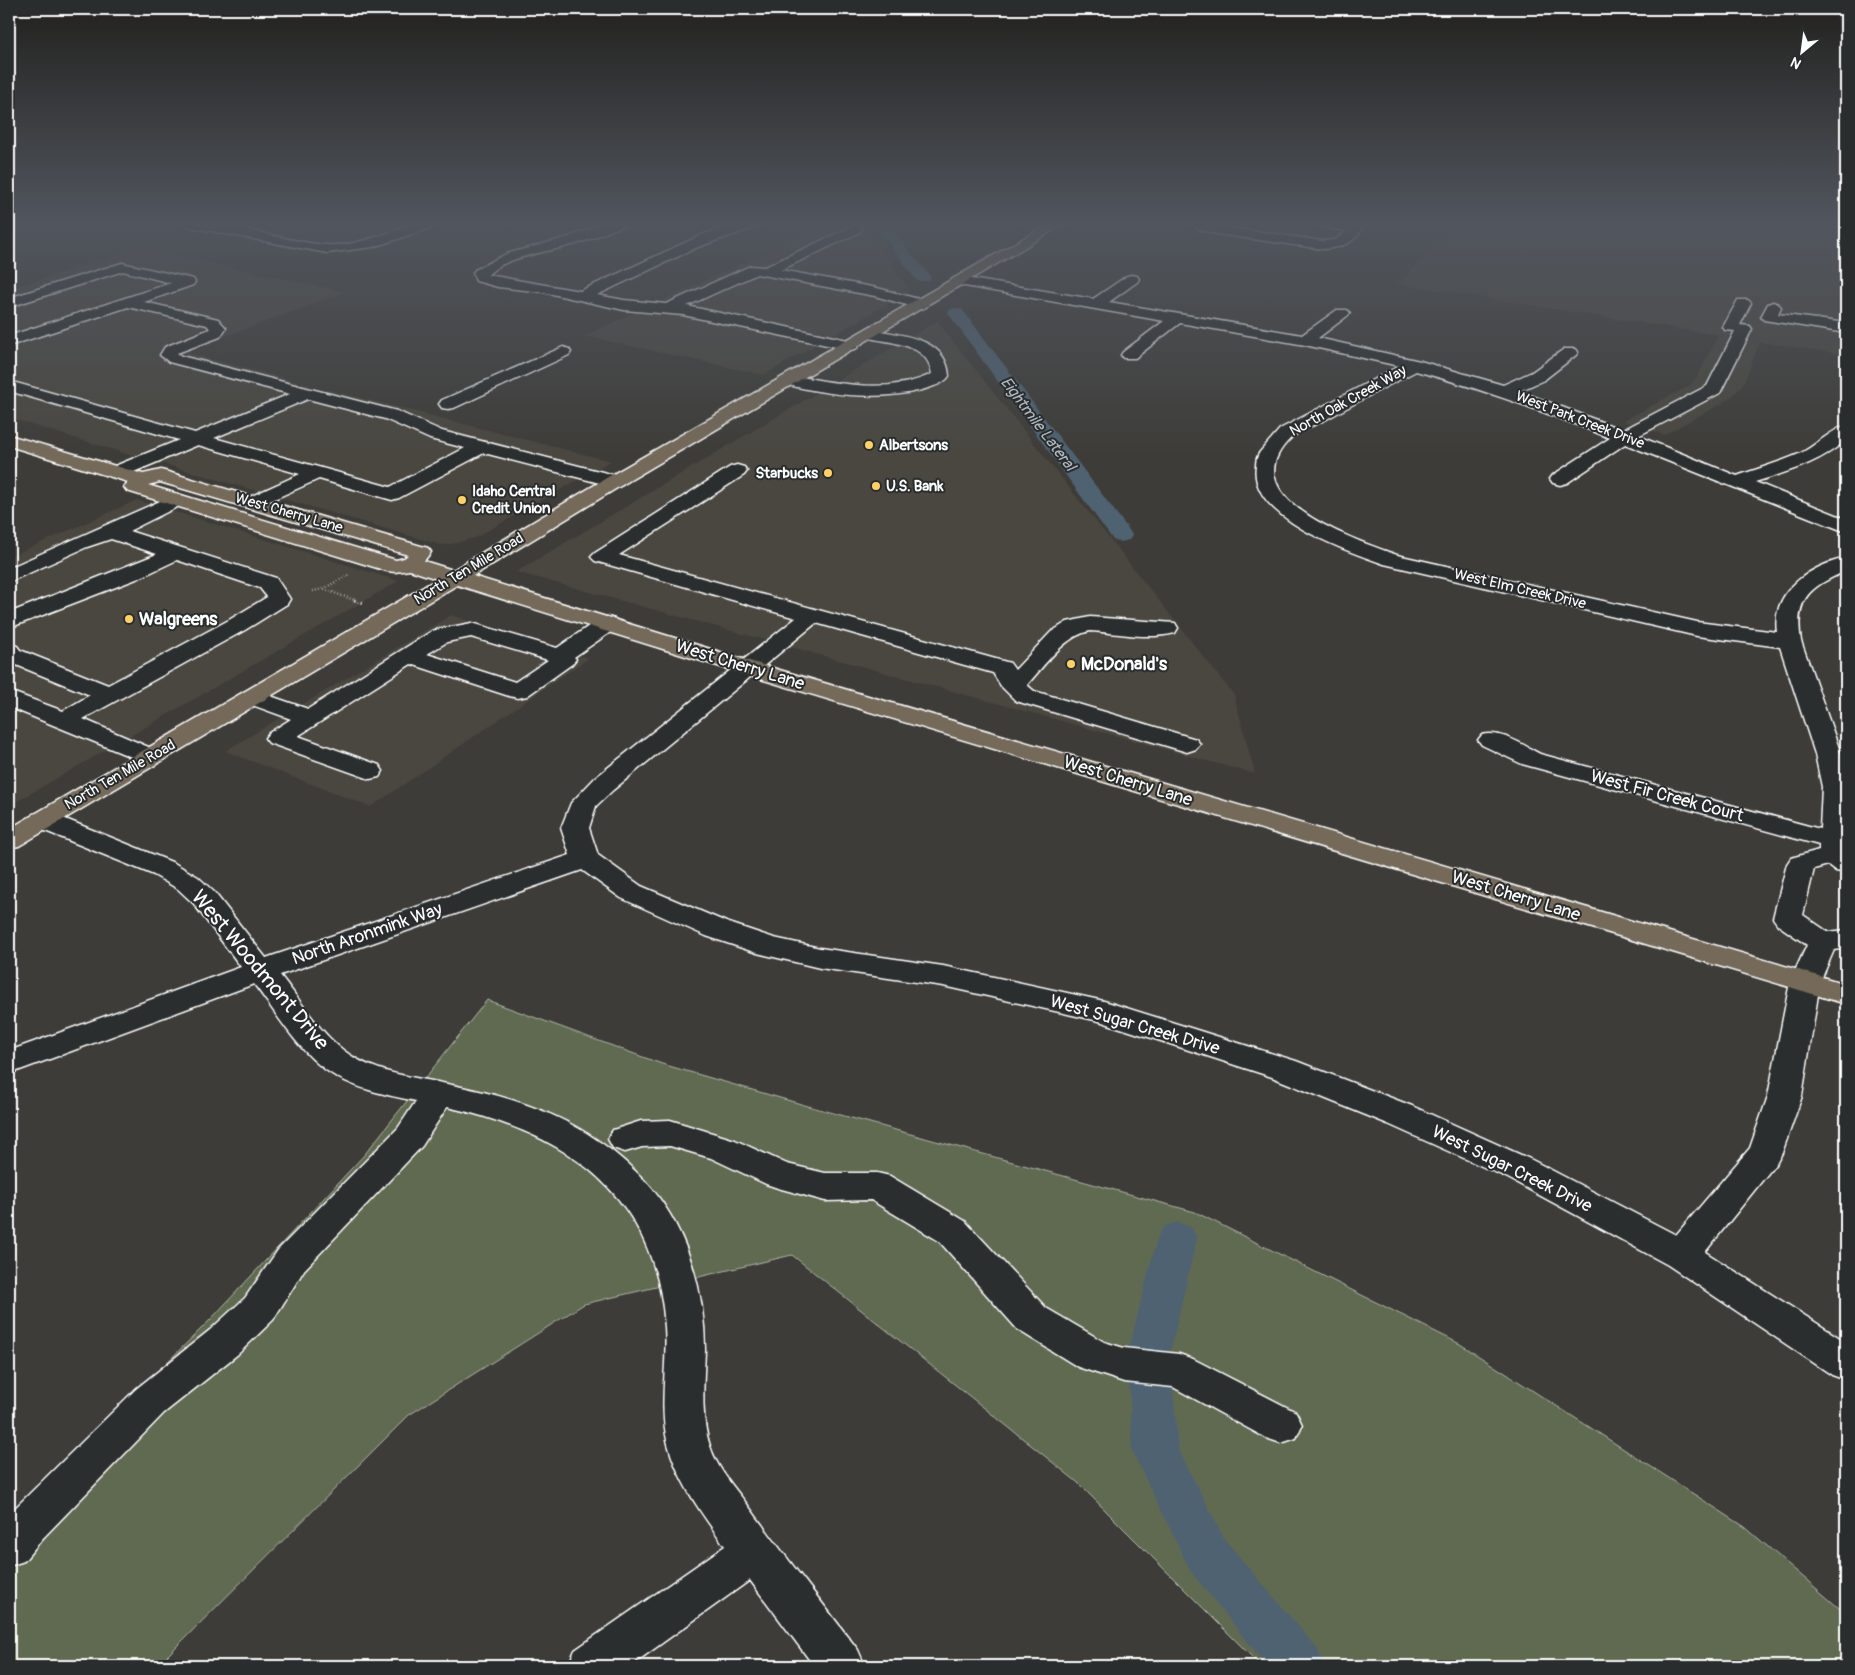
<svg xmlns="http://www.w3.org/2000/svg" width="1855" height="1675" viewBox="0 0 1855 1675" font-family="Pangolin,sans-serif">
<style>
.built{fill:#4a463f}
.green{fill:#606a51;stroke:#b0b4a8}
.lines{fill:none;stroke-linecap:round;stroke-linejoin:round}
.canal{fill:#4f6272;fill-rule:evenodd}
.minor-casing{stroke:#fff;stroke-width:3}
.major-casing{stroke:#fff;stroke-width:3}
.path-far1{stroke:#fff;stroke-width:2.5;stroke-dasharray:0.5 2.5;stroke-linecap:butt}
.path{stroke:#fff;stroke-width:3;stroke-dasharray:1 3;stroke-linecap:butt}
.minor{fill:#2a2d2e;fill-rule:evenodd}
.major{fill:#746a5a;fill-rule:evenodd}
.poi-dot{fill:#ffd166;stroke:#2a2d2e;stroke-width:2}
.labels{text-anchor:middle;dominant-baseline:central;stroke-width:4;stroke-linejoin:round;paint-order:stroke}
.far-street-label{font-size:15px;fill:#fff;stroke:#2a2d2e}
.far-poi-label{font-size:15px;font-weight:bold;fill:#fff;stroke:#2a2d2e;text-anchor:start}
.far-water-label{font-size:16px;font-style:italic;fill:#b0b8c0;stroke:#2a2d2e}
.poi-label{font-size:18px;font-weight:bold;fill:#fff;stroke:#2a2d2e;text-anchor:start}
.street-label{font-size:18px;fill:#fff;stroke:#2a2d2e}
.near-street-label{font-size:21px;fill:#fff;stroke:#2a2d2e}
</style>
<rect width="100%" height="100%" fill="#3d3c38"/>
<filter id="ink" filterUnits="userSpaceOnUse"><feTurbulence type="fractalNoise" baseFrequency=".02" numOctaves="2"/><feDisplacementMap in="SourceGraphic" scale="10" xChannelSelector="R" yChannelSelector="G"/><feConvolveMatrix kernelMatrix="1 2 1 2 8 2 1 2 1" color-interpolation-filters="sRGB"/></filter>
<g filter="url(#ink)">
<g class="built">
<path d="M 831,223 L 864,223 L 910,291 L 764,375 L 584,336 Z"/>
<path d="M 1461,223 L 1483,223 L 1591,238 L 1602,223 L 1846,223 L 1846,355 L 1760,342 L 1744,383 L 1734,395 L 1721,404 L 1664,435 L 1623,421 L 1690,385 L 1698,375 L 1718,335 L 1397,284 Z"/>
<path d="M 139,248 L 345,292 L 183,352 L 311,385 L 142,455 L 130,455 L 9,418 L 9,289 Z"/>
<path d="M 937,321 L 1234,695 L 1255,774 L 516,572 Z"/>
<path d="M 329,390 L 611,461 L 475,538 L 453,544 L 441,545 L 164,464 L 161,461 Z"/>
<path d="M 137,500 L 399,581 L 9,806 L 9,557 Z"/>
<path d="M 451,615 L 589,658 L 371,807 L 225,751 Z"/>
</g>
<path class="green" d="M 487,1000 L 662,1064 L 808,1106 L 1195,1212 L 1460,1344 L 1745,1527 L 1846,1614 L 1846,1666 L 1261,1666 L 1076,1481 L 792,1255 L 584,1304 L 409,1415 L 157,1666 L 9,1666 L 9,1518 L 212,1318 L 365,1154 Z"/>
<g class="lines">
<g class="canal">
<path d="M 873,223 L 887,223 L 929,275 L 931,278 L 929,281 L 917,281 Z"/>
<path d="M 956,308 L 962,309 L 1129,530 L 1132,535 L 1129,540 L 1121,542 L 1113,540 L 948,313 L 950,309 Z"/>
<path d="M 1177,1222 L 1191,1227 L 1197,1238 L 1170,1352 L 1178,1449 L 1225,1540 L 1317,1648 L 1324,1666 L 1267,1666 L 1191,1572 L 1132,1451 L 1128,1352 L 1157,1238 L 1163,1227 Z"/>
</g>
<defs>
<g id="minor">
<path d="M 182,223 C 231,220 278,241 326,245 C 366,248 401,221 439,223 L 437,226 L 373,247 L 327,253 L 189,227 Z"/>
<path d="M 606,223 L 625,223 L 623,226 C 608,231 594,238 579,243 C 555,251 503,256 488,275 L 580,291 L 704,234 L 742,223 L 761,223 L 753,228 L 698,247 L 597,295 L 624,300 L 666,304 L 750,266 L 765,267 L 855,225 L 860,226 L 862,229 L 860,232 L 781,270 L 877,288 L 926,301 L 929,304 L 926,307 L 921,309 L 875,296 L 757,274 L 687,306 L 857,342 L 859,345 L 857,348 L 851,350 L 683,315 L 624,310 L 543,292 L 498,287 L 476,281 L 473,273 L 475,270 L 506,254 L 569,237 Z"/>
<path d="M 1040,223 L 1063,223 L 1064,224 L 1057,228 L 1042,226 Z"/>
<path d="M 1193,223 L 1207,223 L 1218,226 L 1323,241 L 1335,240 L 1347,231 L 1315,226 L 1313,223 L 1365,223 C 1357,242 1343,248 1323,249 L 1217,234 L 1198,229 Z"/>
<path d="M 122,263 L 193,279 L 195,282 L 193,285 L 144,302 L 218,319 L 226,328 L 220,337 L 177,353 L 181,356 L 397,411 L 442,431 L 622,477 L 625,481 L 622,485 L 615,487 L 484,453 L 399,498 L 392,500 L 319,479 L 252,509 L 245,507 L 242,503 L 245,499 L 300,474 L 198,445 L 124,476 L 117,478 L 110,476 L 107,472 L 110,468 L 179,440 L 9,391 L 9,381 L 195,433 L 290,394 L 169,362 L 160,355 L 165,347 L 210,329 L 207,325 L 128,307 L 9,346 L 9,336 L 171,283 L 123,271 L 9,307 L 9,298 ZM 308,399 L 385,419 L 430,439 L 465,448 L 390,487 L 214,438 Z"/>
<path d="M 1132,275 L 1137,276 L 1139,279 L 1137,282 L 1109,302 L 1302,335 L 1337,310 L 1347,310 L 1350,313 L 1347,316 L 1318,338 L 1420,361 L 1503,385 L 1532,372 L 1564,349 L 1576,349 L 1578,352 L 1576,355 L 1544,380 L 1519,391 L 1623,430 L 1707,386 L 1735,331 L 1725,330 L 1723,327 L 1738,300 L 1748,300 L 1751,303 L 1740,325 L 1750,326 L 1752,329 L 1720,393 L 1638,436 L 1737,476 C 1759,468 1782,462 1803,452 C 1816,445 1834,428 1846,426 L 1846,440 C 1820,463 1787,472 1755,482 L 1846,519 L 1846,532 L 1625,444 L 1567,483 L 1560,485 L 1553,483 L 1550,479 L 1553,475 L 1610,438 C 1546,412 1482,389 1416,371 C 1385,387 1355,403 1325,420 C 1314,425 1300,430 1291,438 C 1229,498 1355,540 1397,555 L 1697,622 L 1777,632 C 1771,591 1810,566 1846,558 L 1846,571 C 1809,587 1794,599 1801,641 L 1841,754 L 1846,778 L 1846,873 L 1836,871 L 1828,865 L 1814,869 L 1803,915 L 1828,932 L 1846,930 L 1846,948 L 1834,950 L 1820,982 L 1802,1096 L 1782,1153 L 1777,1162 L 1705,1252 L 1846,1342 L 1846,1380 L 1832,1375 L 1668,1265 L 1508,1178 L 1388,1124 L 1272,1077 L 1099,1021 L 943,986 L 820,968 L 757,953 L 706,936 L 621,898 L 582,870 L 280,975 C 301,1001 321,1036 350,1055 C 379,1074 414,1077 447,1084 C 524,1099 589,1122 644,1180 C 686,1224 705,1290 705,1350 C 704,1381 700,1415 710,1446 C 717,1469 735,1488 749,1507 C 784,1556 822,1602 858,1650 L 865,1666 L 814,1666 L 750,1580 L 630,1666 L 568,1666 L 575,1650 L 725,1546 C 703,1515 678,1482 668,1444 C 658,1406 668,1366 665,1327 C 656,1195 569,1134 447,1107 L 422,1146 L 304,1270 L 273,1320 L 238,1354 L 164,1413 L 42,1539 L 24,1561 L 9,1566 L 9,1514 L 136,1389 L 210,1330 L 245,1298 L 278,1250 L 398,1128 L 416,1101 C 386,1095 351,1088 326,1070 C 298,1051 275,1011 254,984 L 9,1074 L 9,1051 L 241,967 L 194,904 L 178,889 L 154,875 L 33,826 L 29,820 L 33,814 L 43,812 L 53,814 L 174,863 L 198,877 L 214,892 L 266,958 L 570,855 L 561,828 L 571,803 L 595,778 L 796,618 L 595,561 L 591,557 L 595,553 L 730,467 L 737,465 L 744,467 L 747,471 L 744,475 L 619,555 L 1010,663 L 1015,670 L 1051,632 L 1067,622 L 1090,617 L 1175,623 L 1178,628 L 1175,633 C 1148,640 1118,633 1090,631 C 1064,636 1044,666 1027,685 L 1034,691 L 1196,739 L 1200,744 L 1196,749 L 1187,752 L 1016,701 L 1001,686 L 993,673 L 816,623 L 613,790 L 596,806 L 589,828 L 598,855 L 641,886 L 726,922 L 774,938 L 820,948 L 943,966 L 1104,1001 L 1296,1061 L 1412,1106 L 1532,1160 L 1676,1235 L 1750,1148 L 1768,1096 L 1790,982 L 1807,945 L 1778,925 L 1773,918 L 1787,864 L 1791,858 L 1819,850 L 1819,845 L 1522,764 L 1482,745 L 1478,740 L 1482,735 C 1502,730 1523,745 1540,754 L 1820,829 L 1822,787 L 1815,754 L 1780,647 L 1697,636 L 1384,564 C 1346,551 1248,517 1256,466 C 1256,461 1257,456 1260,452 L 1280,429 L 1399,366 L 1305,345 L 1180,323 L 1135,358 L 1123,358 L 1121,355 L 1123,352 L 1164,321 L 959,285 L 954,284 L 952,281 L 954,278 L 959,277 L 1093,299 L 1127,276 Z"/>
<path d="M 1773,302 L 1778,304 L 1781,307 L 1778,314 L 1846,323 L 1846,333 L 1764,320 L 1761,317 L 1768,304 Z"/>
<path d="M 870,329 C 899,335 947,337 949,376 C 944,384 931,387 922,390 C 877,401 829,395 784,384 L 782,380 L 784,376 L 790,375 C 837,383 887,395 932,374 C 928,342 889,343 864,337 L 862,334 L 864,331 Z"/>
<path d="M 563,347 L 569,349 L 571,352 L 569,355 L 454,408 L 448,409 L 442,408 L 439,404 L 442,400 Z"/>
<path d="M 176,494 L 183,496 L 186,500 L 183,504 L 129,531 L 276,578 L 290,599 L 287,604 L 245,630 L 83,719 L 160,752 L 164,757 L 160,762 L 151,765 L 9,707 L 9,691 L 63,711 L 90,695 L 9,662 L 9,644 L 17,646 L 20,650 L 108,685 L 229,620 L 267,597 L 260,588 L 177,560 L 139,578 L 9,628 L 9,613 L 157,554 L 111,539 L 87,547 L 9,582 L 9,568 Z"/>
<path d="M 607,617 L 615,619 L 618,624 L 615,629 L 574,657 L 576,659 L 572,664 L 527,696 L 518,698 L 509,696 L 411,664 L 298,736 L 379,765 L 383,771 L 379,777 L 370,779 L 269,743 L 265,738 L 269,733 L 291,719 L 244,702 L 241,697 L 244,692 L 253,690 L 308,709 L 432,631 L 440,629 L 472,623 L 557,648 L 599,619 ZM 471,637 L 548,660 L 515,682 L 427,654 L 447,642 Z"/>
<path d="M 670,1120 L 735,1140 L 787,1164 L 825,1173 L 877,1173 L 890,1176 L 965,1221 L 1046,1308 L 1104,1342 L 1124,1348 L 1179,1354 L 1193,1359 L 1296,1412 L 1302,1425 L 1296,1438 L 1281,1443 L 1266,1438 L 1173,1387 L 1124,1382 L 1078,1367 L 1018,1330 L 939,1241 L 871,1200 L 825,1201 L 778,1188 L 766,1184 L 711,1158 L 670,1146 L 642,1147 L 625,1152 L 613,1148 L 608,1139 L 613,1130 L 641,1121 Z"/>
</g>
<path id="major" d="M 1050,223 L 1066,223 L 622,485 L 473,576 L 756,663 L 1846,984 L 1846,1004 L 740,673 L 457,585 L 19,846 L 9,848 L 9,829 L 437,579 L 410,570 L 395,572 L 387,571 L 127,491 L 124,487 L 128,482 L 9,446 L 9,435 L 143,474 L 161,470 L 168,472 L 428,548 L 431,552 L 424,561 L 453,570 L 608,477 ZM 160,482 L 408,555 L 404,558 L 396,560 L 148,485 Z"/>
</defs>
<use href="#minor" class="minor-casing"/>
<use href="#major" class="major-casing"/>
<g class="path-far1">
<path d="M 348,575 L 323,589 L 357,601"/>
<path d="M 313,591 L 323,589"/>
</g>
<path class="path" d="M 354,600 L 364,603"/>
<use href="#minor" class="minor"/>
<use href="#major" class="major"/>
</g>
</g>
<linearGradient id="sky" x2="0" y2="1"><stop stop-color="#22211f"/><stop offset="0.49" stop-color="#51565e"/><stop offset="1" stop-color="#51565e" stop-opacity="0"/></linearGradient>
<rect width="1855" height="457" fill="url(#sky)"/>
<g class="poi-dot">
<circle cx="869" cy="445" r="5"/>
<circle cx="828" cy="473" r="5"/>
<circle cx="876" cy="486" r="5"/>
<circle cx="462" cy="500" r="5"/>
<circle cx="129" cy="619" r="5"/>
<circle cx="1071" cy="664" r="5"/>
</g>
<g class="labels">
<g class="far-street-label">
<text transform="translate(1348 401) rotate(-29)">North Oak Creek Way</text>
<text transform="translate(1580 420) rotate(21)">West Park Creek Drive</text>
<text transform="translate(289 513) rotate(16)">West Cherry Lane</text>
<text transform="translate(469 569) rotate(-31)">North Ten Mile Road</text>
<text transform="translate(1520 589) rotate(13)">West Elm Creek Drive</text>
<text transform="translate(120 775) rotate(-30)">North Ten Mile Road</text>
</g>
<g class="far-poi-label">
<text x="879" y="445">Albertsons</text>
<text x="818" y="473" text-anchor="end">Starbucks</text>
<text x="886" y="486">U.S. Bank</text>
<text x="472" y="491">Idaho Central<tspan x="472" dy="17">Credit Union</tspan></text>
</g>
<g class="far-water-label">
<text transform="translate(1038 424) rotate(53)">Eightmile Lateral</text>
</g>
<g class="poi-label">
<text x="139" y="619">Walgreens</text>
<text x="1081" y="664">McDonald's</text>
</g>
<g class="street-label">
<text transform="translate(740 665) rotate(17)">West Cherry Lane</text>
<text transform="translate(1128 781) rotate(17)">West Cherry Lane</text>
<text transform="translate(1667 796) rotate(15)">West Fir Creek Court</text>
<text transform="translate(1516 896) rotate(17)">West Cherry Lane</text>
<text transform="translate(367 934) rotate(-19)">North Aronmink Way</text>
<text transform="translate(1135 1025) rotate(16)">West Sugar Creek Drive</text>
<text transform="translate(1512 1169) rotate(26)">West Sugar Creek Drive</text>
</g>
<g class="near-street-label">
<text transform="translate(260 970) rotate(50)">West Woodmont Drive</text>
</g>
</g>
<rect width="1855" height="1675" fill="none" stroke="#2a2d2e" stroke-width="30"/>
<rect x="15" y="15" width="1825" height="1645" fill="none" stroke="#fff" stroke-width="2" filter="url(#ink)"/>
<g transform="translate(1802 52) rotate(209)" stroke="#2a2d2e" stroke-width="4" paint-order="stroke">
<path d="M0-4L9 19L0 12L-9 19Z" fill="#ffffff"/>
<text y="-8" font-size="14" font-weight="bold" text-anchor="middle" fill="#ffffff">N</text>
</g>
</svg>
